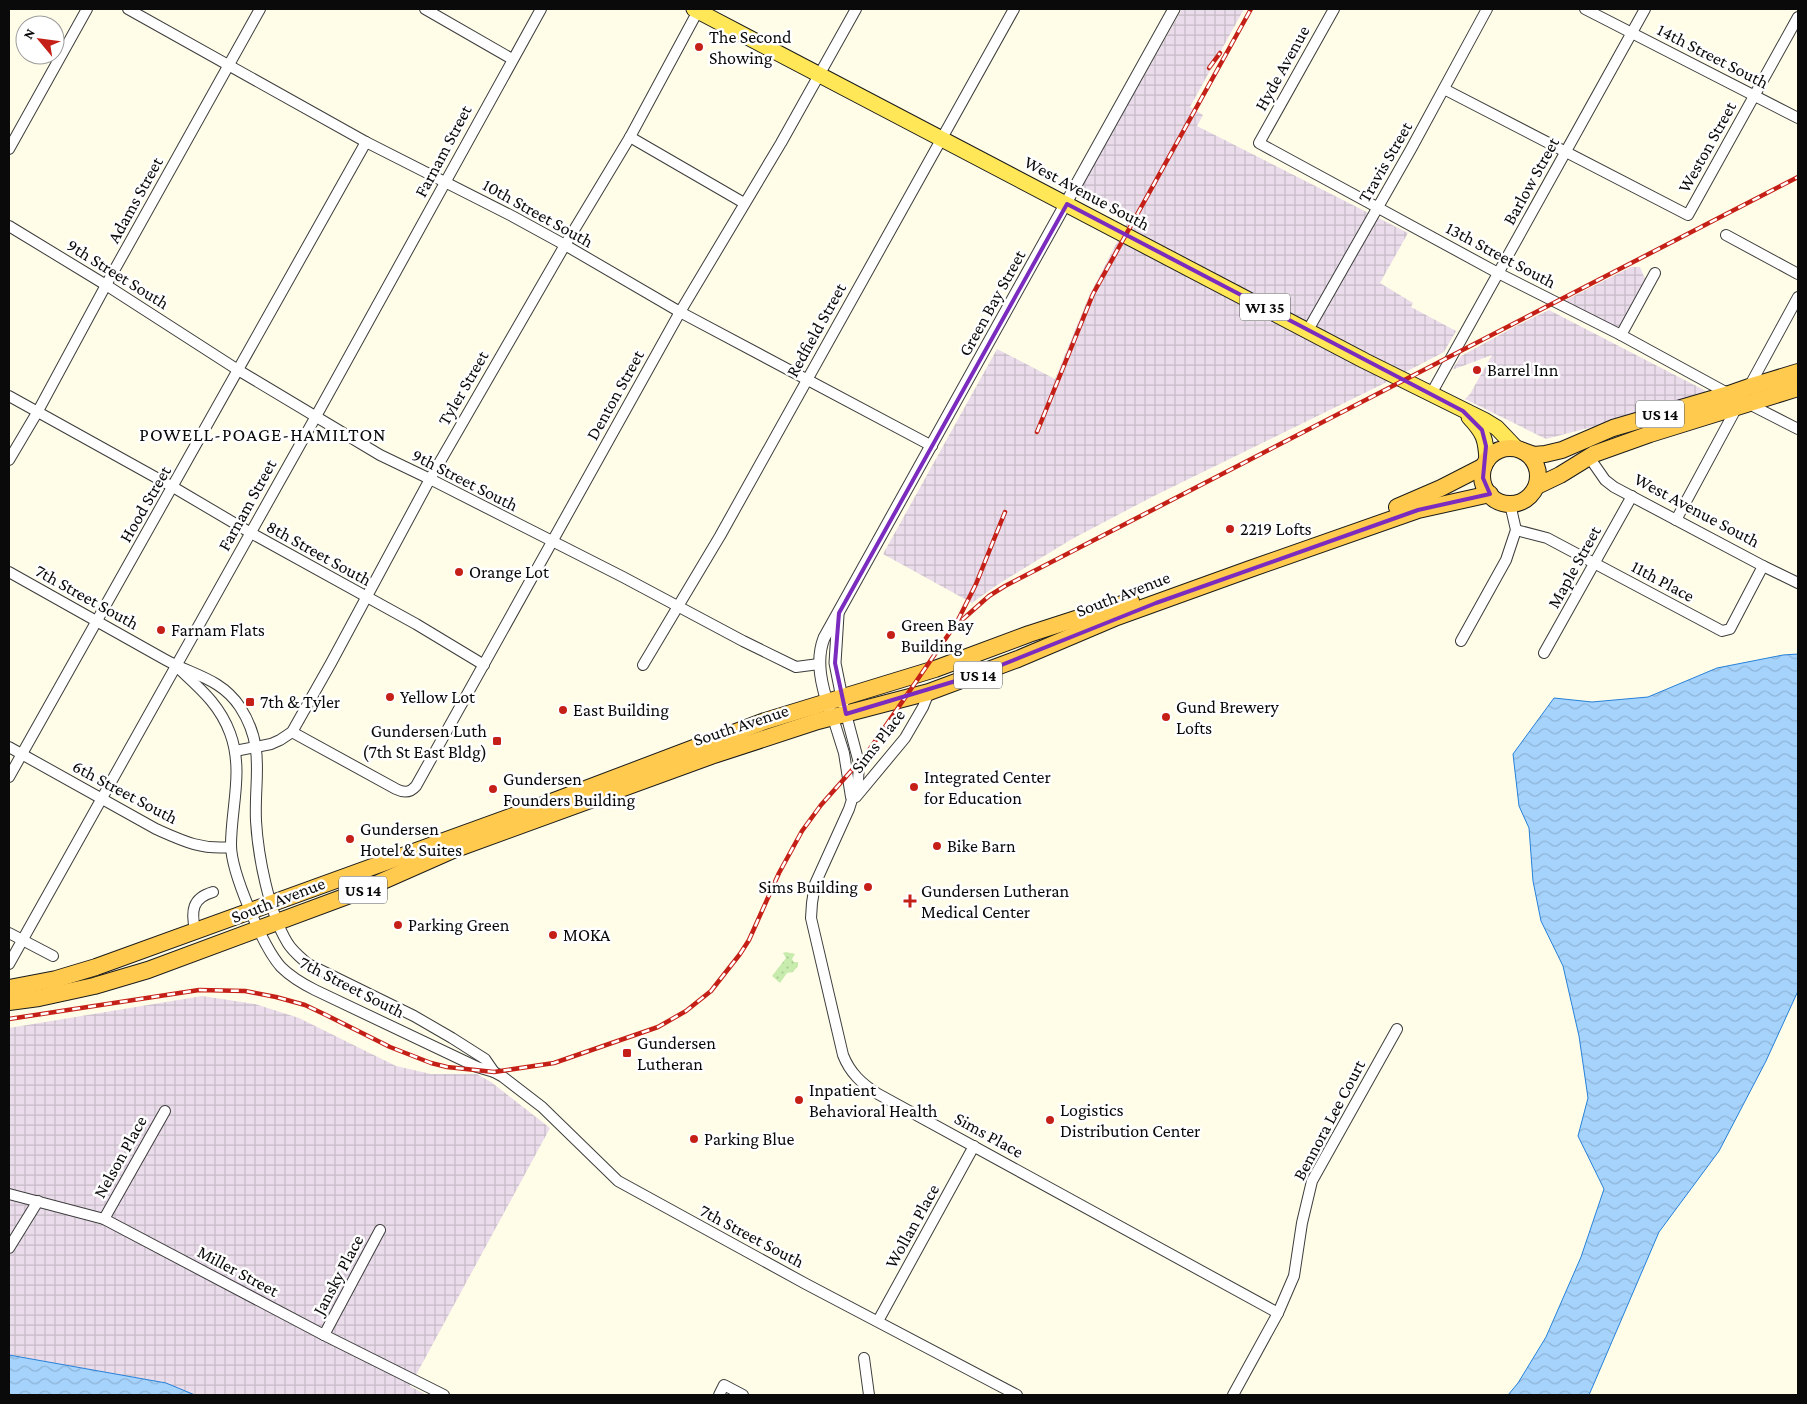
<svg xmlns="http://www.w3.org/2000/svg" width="1807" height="1404" viewBox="0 0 1807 1404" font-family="'Crimson Pro',serif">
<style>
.industrial{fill:url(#industrial-grid)}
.grass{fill:url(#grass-dots)}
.water{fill:url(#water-waves);stroke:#2680d9}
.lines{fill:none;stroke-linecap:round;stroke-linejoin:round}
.minor-casing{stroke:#3d3d3d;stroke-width:12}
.tertiary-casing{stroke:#3d3d3d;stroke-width:13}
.primary-casing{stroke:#1b1b1b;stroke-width:17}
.trunk-casing{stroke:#1b1b1b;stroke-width:18}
.minor{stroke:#fff;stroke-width:10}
.tertiary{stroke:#fff;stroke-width:11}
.primary{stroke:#ffe757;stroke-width:15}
.trunk{stroke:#ffca4e;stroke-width:16}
.rail-casing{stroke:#c52017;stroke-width:4.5}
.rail{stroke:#fff;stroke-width:2.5;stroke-dasharray:8;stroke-linecap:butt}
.marked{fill:none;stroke:#7b2cbf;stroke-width:4;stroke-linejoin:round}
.poi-dot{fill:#c52017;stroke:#fff;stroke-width:2}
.labels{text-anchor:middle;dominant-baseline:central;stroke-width:5;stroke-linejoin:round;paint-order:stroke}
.shield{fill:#fff;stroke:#545454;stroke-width:1}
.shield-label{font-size:16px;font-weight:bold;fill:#0a0a0a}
.poi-label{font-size:18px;fill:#0a0a0a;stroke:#fff;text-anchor:start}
.street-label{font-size:18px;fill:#0a0a0a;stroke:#fff}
.neighbourhood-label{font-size:19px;letter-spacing:1px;fill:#0a0a0a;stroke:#fff}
</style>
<defs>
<pattern id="industrial-grid" width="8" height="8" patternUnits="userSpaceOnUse" patternTransform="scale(1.25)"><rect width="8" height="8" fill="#eadcea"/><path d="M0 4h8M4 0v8" fill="none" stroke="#c7bbc7"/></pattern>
<pattern id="grass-dots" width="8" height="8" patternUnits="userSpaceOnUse" patternTransform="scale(1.25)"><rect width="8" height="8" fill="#c8ecad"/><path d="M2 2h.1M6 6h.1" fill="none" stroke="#aac994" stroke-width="1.8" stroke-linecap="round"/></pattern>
<pattern id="water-waves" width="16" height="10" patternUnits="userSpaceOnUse" patternTransform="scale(1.25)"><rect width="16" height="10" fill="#a6d3fc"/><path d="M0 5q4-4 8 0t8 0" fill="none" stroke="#8eb4d7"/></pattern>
</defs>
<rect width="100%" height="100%" fill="#fffde7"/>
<g class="industrial">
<path d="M 1182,9 L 1244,9 L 1190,107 L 1203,115 L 1197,126 L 1408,233 L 1380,283 L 1413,303 L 1411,307 L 1456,331 L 1444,352 L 1381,385 L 1152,497 L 1072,539 L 997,585 L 972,603 L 883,554 L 997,349 L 1055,379 L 1089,296 L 1129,219 L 1081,195 L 1080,189 Z"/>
<path d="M 1631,267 L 1640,267 L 1645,279 L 1619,327 L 1613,326 L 1564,301 Z"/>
<path d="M 1549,310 L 1704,390 L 1706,394 L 1703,398 L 1546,439 L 1465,399 L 1470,394 L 1492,355 L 1452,370 L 1461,356 L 1516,326 Z"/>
<path d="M 202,996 L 255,1004 L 299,1018 L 396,1066 L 431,1074 L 477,1074 L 491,1082 L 550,1128 L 410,1386 L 426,1395 L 195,1395 L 165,1383 L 9,1355 L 9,1028 Z"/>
</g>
<path class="grass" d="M 786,952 L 795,954 L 792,959 L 794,962 L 798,962 L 798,966 L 793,972 L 787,973 L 780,983 L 772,976 L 786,958 L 783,953 Z"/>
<g class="water">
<path d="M 1798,654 L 1798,991 L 1766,1061 L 1719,1151 L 1659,1232 L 1589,1395 L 1508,1395 L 1518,1383 L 1546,1337 L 1581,1257 L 1604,1189 L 1578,1136 L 1588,1098 L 1579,1036 L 1563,966 L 1541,921 L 1533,881 L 1529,828 L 1519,806 L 1513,754 L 1554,698 L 1592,702 L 1648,697 L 1717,668 L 1783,655 Z"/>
<path d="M 9,1355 L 166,1383 L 195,1395 L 9,1395 Z"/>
</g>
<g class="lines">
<defs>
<g id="minor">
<path d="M 128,9 L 366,142 L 512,216 L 565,245 L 680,312 L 932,446"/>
<path d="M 425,9 L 512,59"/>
<path d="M 1334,9 L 1259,143 L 1498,273 L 1621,335 L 1729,394"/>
<path d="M 1585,9 L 1798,118"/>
<path d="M 1444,89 L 1688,215 L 1798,17"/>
<path d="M 630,137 L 744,203"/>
<path d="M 9,149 L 87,9"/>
<path d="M 9,226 L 106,285 L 238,370 L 380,455 L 430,479 L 623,577 L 743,641 L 796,667 L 819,664"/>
<path d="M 1726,235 L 1798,274"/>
<path d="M 1308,330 L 1411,149 L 1487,9"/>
<path d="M 1621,335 L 1655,273"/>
<path d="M 1749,387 L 1798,297"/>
<path d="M 1431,394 L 1645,9"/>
<path d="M 9,396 L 173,487 L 251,533 L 416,624 L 484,665"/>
<path d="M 1747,403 L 1798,429"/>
<path d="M 1589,457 L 1605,480 L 1614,487 L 1763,566 L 1798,583"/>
<path d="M 9,460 L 38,411 L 106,285 L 260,9"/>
<path d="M 1676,520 L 1737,407"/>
<path d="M 1516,530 L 1547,538 L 1722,631 L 1730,629 L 1763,566"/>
<path d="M 9,572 C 61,601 112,630 164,659 C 192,675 221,678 240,707 C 266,747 254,778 256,821 C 258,856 269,912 287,942 C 292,951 300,957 308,964 L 414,1016 L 452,1038 L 485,1059 L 494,1072"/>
<path d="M 1461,641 L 1506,560 L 1516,530 L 1510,504"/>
<path d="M 1544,653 L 1632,496"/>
<path d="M 643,665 L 720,536 L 1014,9"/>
<path d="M 176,666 C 198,687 219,703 230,733 C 244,770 231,808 231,845 C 231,872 263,947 281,967 C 291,977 303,984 315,990 L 477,1067 L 494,1072 L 503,1077 L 542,1107 L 618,1181 L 806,1284 L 1017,1395"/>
<path d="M 846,714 L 859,763 L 858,781 L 849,809 L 815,884 L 812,903 L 811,918 L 843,1055 C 850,1073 862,1084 878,1094 L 1278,1313"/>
<path d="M 833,718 L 844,753 L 851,797"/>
<path d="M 292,732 L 396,789 C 404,793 410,793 416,786 L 680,312 L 781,143 L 856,9"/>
<path d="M 9,747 L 156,829 C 183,841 201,850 231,847"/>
<path d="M 235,751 L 271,744 L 280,740 L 292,732 L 331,663 L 430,479 L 565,245 L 630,137 L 699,9"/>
<path d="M 9,777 L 366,142"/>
<path d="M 856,797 L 905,738 L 923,707 L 929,692"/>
<path d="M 195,930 C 191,911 192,898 213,892"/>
<path d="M 9,933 L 53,956"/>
<path d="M 9,964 L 315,418 L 541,9"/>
<path d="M 9,1194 L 104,1219 L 324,1335 L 444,1395"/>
<path d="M 104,1219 L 165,1111"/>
<path d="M 9,1248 L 38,1201"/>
<path d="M 878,1321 L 974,1146"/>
<path d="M 324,1335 L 380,1230"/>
<path d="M 864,1358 L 869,1395"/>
<path d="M 719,1395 L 724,1385 L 743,1395"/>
<path d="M 1233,1395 L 1278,1313 L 1294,1276 L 1302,1223 L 1312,1181 L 1397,1029"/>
</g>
<g id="tertiary">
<path d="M 838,615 L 835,663 L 843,703"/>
<path d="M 829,709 C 822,686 815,661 824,638 L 1174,9"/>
</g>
<g id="primary">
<path d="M 694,9 L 1365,361 L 1484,420 L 1497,428 L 1517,449"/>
<path d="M 1469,417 C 1484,433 1486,439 1487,461"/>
</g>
<g id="trunk">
<circle cx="1510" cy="476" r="28"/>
<path d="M 1523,451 L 1534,455 L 1545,454 L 1562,450 L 1613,428 L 1729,394 L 1749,387 L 1798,372"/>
<path d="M 1537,486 L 1560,475 L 1594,454 L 1650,434 L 1798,388"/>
<path d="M 1397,507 L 1441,488 L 1484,466"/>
<path d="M 9,988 L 56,979 L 96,967 L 546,804 L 765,721 L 935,669 L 1029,634 L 1131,601"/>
<path d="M 9,1002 L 39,998 L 94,986 L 148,970 L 358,892 L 453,850 L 711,756 L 818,721 L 929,692 L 1018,659 L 1117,617 L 1250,569 L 1418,510 L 1490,494"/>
</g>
</defs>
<use href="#minor" class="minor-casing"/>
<use href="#tertiary" class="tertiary-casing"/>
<use href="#primary" class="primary-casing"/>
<use href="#trunk" class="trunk-casing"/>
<use href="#minor" class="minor"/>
<use href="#tertiary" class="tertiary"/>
<use href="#primary" class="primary"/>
<use href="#trunk" class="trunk"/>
<defs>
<g id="rail">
<path d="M 1209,68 L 1220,53"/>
<path d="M 1037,432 L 1093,294 L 1251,9"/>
<path d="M 962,620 L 989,596 L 1005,586 L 1798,177"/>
<path d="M 9,1019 L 199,990 L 245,991 L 276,997 L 305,1005 L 326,1015 L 390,1047 L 431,1063 L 447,1067 L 494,1072 L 554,1063 L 658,1027 L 686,1011 L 711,991 L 740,954 L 749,940 L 779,873 L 802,831 L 821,805 L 867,753 L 957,622 L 976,584 L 1005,512"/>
</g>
</defs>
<use href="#rail" class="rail-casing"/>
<use href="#rail" class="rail"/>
</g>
<path class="marked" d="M 1067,204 L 1463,411 L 1482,430 L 1486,446 L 1483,478 L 1490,494 L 1418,510 L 1156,603 L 979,674 L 846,714 L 835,663 L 839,613 Z"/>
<g class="poi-dot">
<circle cx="699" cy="47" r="5"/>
<circle cx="1477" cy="370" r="5"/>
<circle cx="1230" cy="529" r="5"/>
<circle cx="459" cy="572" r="5"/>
<circle cx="161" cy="630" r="5"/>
<circle cx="891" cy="635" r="5"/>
<circle cx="390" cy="697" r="5"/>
<rect x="245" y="697" width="10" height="10" rx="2.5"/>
<circle cx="563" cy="710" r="5"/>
<circle cx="1166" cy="717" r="5"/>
<rect x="492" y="736" width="10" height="10" rx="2.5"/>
<circle cx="914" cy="787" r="5"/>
<circle cx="493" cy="789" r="5"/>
<circle cx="350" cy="839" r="5"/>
<circle cx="937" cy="846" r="5"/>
<circle cx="868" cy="887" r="5"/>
<path d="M907.5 893.5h5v5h5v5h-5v5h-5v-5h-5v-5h5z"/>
<circle cx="398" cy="925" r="5"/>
<circle cx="553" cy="935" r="5"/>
<rect x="622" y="1048" width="10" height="10" rx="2.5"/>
<circle cx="799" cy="1100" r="5"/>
<circle cx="1050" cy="1120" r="5"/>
<circle cx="694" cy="1139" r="5"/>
</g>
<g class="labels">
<g class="shield">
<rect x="1240" y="293.5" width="50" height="27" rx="4"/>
<rect x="1636" y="400.5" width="48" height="27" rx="4"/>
<rect x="954" y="661.5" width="48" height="27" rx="4"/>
<rect x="339" y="876.5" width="48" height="27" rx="4"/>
</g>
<g class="shield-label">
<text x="1265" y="307">WI 35</text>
<text x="1660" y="414">US 14</text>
<text x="978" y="675">US 14</text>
<text x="363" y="890">US 14</text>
</g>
<g class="poi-label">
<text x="709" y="37">The Second<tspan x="709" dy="21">Showing</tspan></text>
<text x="1487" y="370">Barrel Inn</text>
<text x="1240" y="529">2219 Lofts</text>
<text x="469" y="572">Orange Lot</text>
<text x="901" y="625">Green Bay<tspan x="901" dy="21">Building</tspan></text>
<text x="171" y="630">Farnam Flats</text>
<text x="400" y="697">Yellow Lot</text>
<text x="260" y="702">7th &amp; Tyler</text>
<text x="1176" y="707">Gund Brewery<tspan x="1176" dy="21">Lofts</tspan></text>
<text x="573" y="710">East Building</text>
<text x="487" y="731" text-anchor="end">Gundersen Luth<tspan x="487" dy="21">(7th St East Bldg)</tspan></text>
<text x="924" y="777">Integrated Center<tspan x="924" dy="21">for Education</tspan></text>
<text x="503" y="779">Gundersen<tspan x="503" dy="21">Founders Building</tspan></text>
<text x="360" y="829">Gundersen<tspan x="360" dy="21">Hotel &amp; Suites</tspan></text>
<text x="947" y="846">Bike Barn</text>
<text x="858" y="887" text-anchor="end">Sims Building</text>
<text x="921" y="891">Gundersen Lutheran<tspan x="921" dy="21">Medical Center</tspan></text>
<text x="408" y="925">Parking Green</text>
<text x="563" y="935">MOKA</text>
<text x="637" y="1043">Gundersen<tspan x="637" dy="21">Lutheran</tspan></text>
<text x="809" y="1090">Inpatient<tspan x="809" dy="21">Behavioral Health</tspan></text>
<text x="1060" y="1110">Logistics<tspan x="1060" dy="21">Distribution Center</tspan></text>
<text x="704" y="1139">Parking Blue</text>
</g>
<g class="street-label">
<text transform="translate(1713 56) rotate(27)">14th Street South</text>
<text transform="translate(1282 68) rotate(-61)">Hyde Avenue</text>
<text transform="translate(1707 147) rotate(-61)">Weston Street</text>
<text transform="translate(443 151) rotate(-62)">Farnam Street</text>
<text transform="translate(1385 162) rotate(-60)">Travis Street</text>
<text transform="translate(1531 181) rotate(-61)">Barlow Street</text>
<text transform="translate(1087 193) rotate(28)">West Avenue South</text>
<text transform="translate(135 200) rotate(-61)">Adams Street</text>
<text transform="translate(538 213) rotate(29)">10th Street South</text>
<text transform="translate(1501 255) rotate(28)">13th Street South</text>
<text transform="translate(118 274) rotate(32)">9th Street South</text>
<text transform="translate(992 303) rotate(-61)">Green Bay Street</text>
<text transform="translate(816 330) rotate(-61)">Redfield Street</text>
<text transform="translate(463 388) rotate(-60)">Tyler Street</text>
<text transform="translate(615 395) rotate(-61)">Denton Street</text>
<text transform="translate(465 480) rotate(27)">9th Street South</text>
<text transform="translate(145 504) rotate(-60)">Hood Street</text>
<text transform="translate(247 505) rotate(-61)">Farnam Street</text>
<text transform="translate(1697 510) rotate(28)">West Avenue South</text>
<text transform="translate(319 553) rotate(29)">8th Street South</text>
<text transform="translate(1574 567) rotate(-61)">Maple Street</text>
<text transform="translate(1663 581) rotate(28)">11th Place</text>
<text transform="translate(1123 594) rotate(-21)">South Avenue</text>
<text transform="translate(87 597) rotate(29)">7th Street South</text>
<text transform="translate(741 725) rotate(-18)">South Avenue</text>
<text transform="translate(878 741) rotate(-52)">Sims Place</text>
<text transform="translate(125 792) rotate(28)">6th Street South</text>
<text transform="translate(278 900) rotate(-21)">South Avenue</text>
<text transform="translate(352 987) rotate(27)">7th Street South</text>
<text transform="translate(1329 1120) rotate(-62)">Bennora Lee Court</text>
<text transform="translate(989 1135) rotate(29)">Sims Place</text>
<text transform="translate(120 1157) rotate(-61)">Nelson Place</text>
<text transform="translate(912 1226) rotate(-61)">Wollan Place</text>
<text transform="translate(752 1236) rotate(28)">7th Street South</text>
<text transform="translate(238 1271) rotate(28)">Miller Street</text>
<text transform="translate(338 1275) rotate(-62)">Jansky Place</text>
</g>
<g class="neighbourhood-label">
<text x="263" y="434">POWELL-POAGE-HAMILTON</text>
</g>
</g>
<rect width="1807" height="1404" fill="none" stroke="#0a0a0a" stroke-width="20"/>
<g transform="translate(40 40) rotate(299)"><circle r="24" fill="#ffffff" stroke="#9d9d9d"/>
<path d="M0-4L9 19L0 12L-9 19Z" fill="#c52017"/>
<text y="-8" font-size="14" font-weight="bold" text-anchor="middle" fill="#0a0a0a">N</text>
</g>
</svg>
